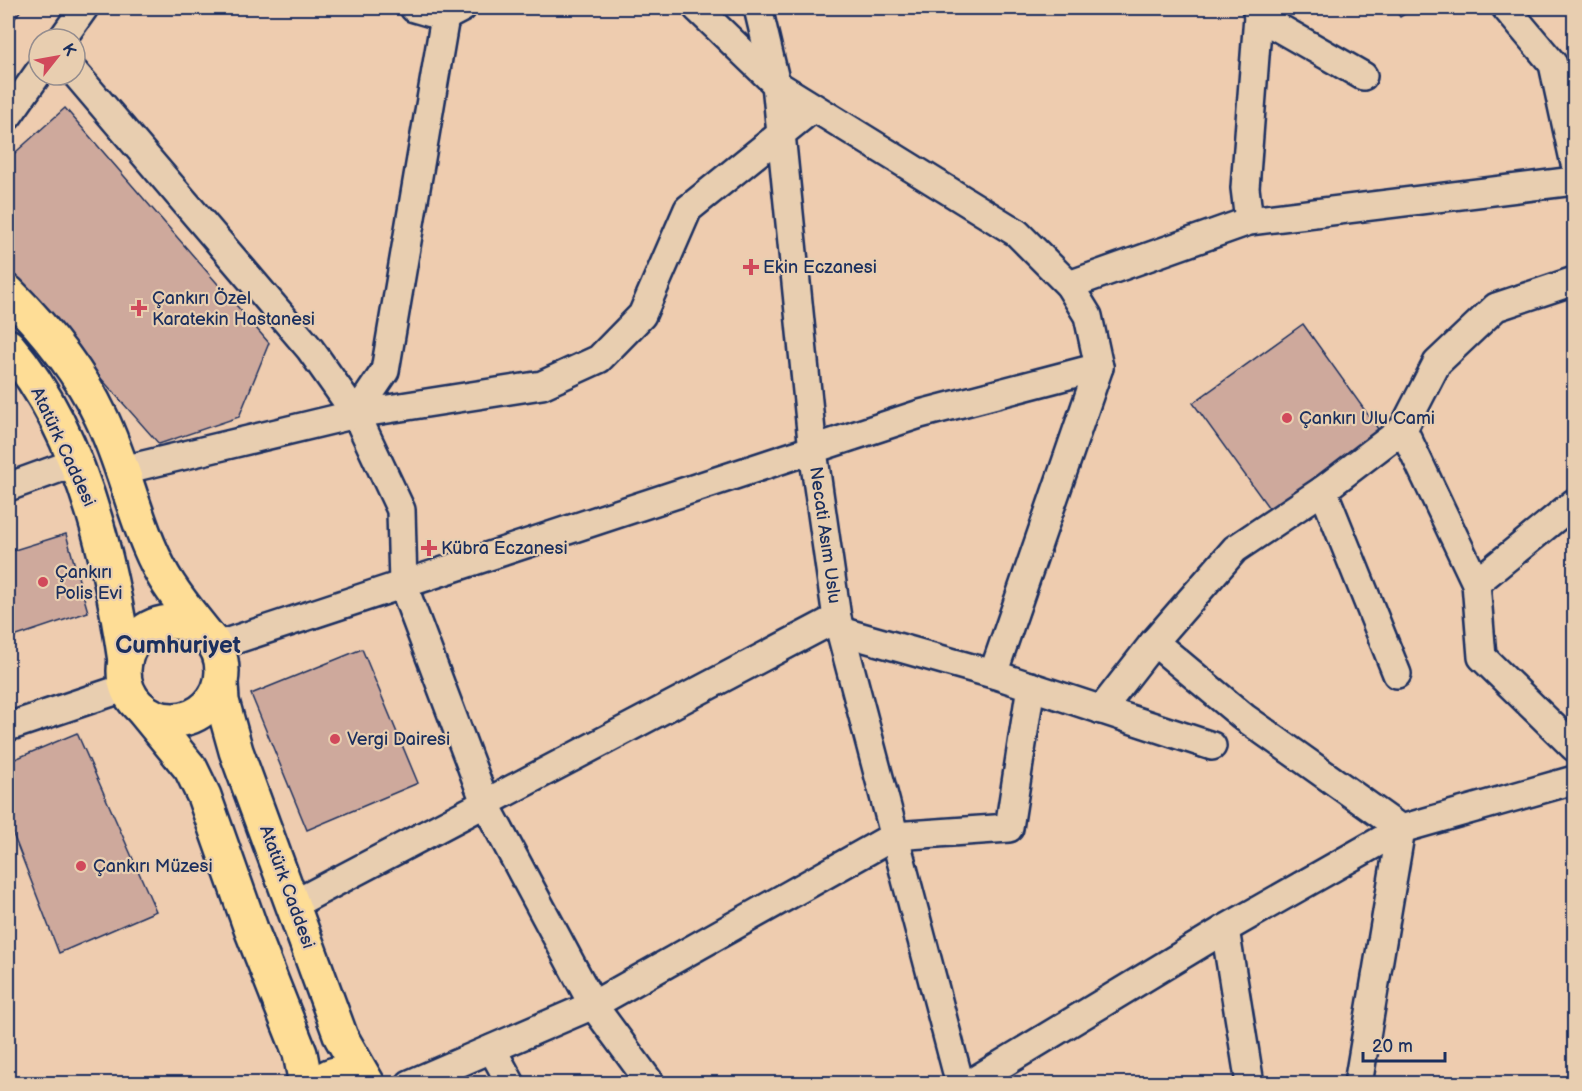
<svg xmlns="http://www.w3.org/2000/svg" width="1582" height="1091" viewBox="0 0 1582 1091" font-family="'Balsamiq Sans',sans-serif">
<style>
.building{fill:#cea99c;stroke:#1b2f5e;stroke-width:1.5}
.lines{fill:none;stroke-linecap:round;stroke-linejoin:round}
.minor-casing{stroke:#1b2f5e;stroke-width:32}
.major-casing{stroke:#1b2f5e;stroke-width:38}
.minor{stroke:#e8ceb0;stroke-width:27}
.major{stroke:#fedd96;stroke-width:33}
.poi-dot{fill:#d1495b;stroke:#e8ceb0;stroke-width:2}
.labels{text-anchor:middle;dominant-baseline:central;stroke-width:4.5;stroke-linejoin:round;paint-order:stroke}
.poi-label{font-size:18px;fill:#1b2f5e;stroke:#e8ceb0;text-anchor:start}
.street-label{font-size:18px;fill:#1b2f5e;stroke:#e8ceb0}
.district-label{font-size:24px;font-weight:bold;fill:#1b2f5e;stroke:#e8ceb0}
</style>
<rect width="100%" height="100%" fill="#eeccaf"/>
<filter id="ink" filterUnits="userSpaceOnUse"><feTurbulence type="fractalNoise" baseFrequency=".0167" numOctaves="2"/><feDisplacementMap in="SourceGraphic" scale="12" xChannelSelector="R" yChannelSelector="G"/><feConvolveMatrix kernelMatrix="1 2 1 2 8 2 1 2 1" color-interpolation-filters="sRGB"/></filter>
<g filter="url(#ink)">
<g class="building">
<path d="M 8,8 L 18,8 L 21,10 L 8,28 Z"/>
<path d="M 1394,8 L 1415,8 L 1400,17 Z"/>
<path d="M 65,108 L 269,343 L 239,417 L 159,444 L 8,273 L 8,159 Z"/>
<path d="M 1303,324 L 1381,433 L 1271,511 L 1193,403 Z"/>
<path d="M 66,534 L 88,612 L 8,639 L 8,552 Z"/>
<path d="M 362,649 L 418,783 L 307,830 L 251,694 Z"/>
<path d="M 77,733 L 156,911 L 59,953 L 8,821 L 8,762 Z"/>
</g>
<g class="lines">
<defs>
<g id="minor">
<path d="M 414,8 L 445,17 L 462,8"/>
<path d="M 697,8 L 776,84 L 1017,233 L 1069,285 L 1088,316 L 1099,367"/>
<path d="M 758,8 L 776,84 L 813,451 L 837,618 L 960,1084"/>
<path d="M 1506,8 L 1553,64 L 1574,160"/>
<path d="M 1258,16 L 1363,76"/>
<path d="M 445,17 L 385,371 L 356,414 L 542,385 L 599,359 L 642,315 L 688,209 L 813,108"/>
<path d="M 62,39 L 84,8"/>
<path d="M 75,73 L 310,349 L 356,414 L 401,510 L 403,585 L 486,805 L 593,1005 L 651,1084"/>
<path d="M 8,116 L 39,72"/>
<path d="M 1249,221 L 1245,188 L 1258,16 L 1256,8"/>
<path d="M 1069,285 L 1249,221 L 1574,181"/>
<path d="M 1403,429 L 1476,583 L 1482,657 L 1574,747"/>
<path d="M 123,470 L 356,414"/>
<path d="M 8,487 L 74,463"/>
<path d="M 1323,490 L 1397,674"/>
<path d="M 1476,583 L 1574,503"/>
<path d="M 840,631 L 993,674 L 1212,746"/>
<path d="M 1154,642 L 1235,549 L 1323,490 L 1403,429 L 1437,363 L 1496,307 L 1574,281"/>
<path d="M 216,646 L 920,414 L 1099,367 L 993,674"/>
<path d="M 1101,710 L 1154,642 L 1245,718 L 1401,829"/>
<path d="M 8,727 L 127,687"/>
<path d="M 294,904 L 837,618"/>
<path d="M 1225,929 L 1250,1084"/>
<path d="M 492,1049 L 511,1084"/>
<path d="M 410,1084 L 593,1005 L 894,836 L 1009,828 L 1031,686"/>
<path d="M 969,1084 L 1225,929 L 1401,829 L 1574,780"/>
<path d="M 1358,1084 L 1401,829"/>
</g>
<g id="major">
<path d="M 8,292 C 43,327 80,372 101,417 C 126,468 135,525 163,575 C 175,596 191,615 206,634"/>
<path d="M 8,346 C 79,428 110,556 125,661"/>
<circle cx="173" cy="671" r="49"/>
<path d="M 221,683 L 222,701 L 236,751 L 341,1037 L 368,1084"/>
<path d="M 141,708 L 191,769 L 204,796 L 251,929 L 300,1053 L 306,1084"/>
<path d="M 318,1084 C 332,1070 353,1069 367,1084"/>
</g>
</defs>
<use href="#minor" class="minor-casing"/>
<use href="#major" class="major-casing"/>
<use href="#minor" class="minor"/>
<use href="#major" class="major"/>
</g>
</g>
<g class="poi-dot">
<path d="M748 258h6v6h6v6h-6v6h-6v-6h-6v-6h6z"/>
<path d="M136 299h6v6h6v6h-6v6h-6v-6h-6v-6h6z"/>
<circle cx="1287" cy="418" r="6"/>
<path d="M426 539h6v6h6v6h-6v6h-6v-6h-6v-6h6z"/>
<circle cx="43" cy="582" r="6"/>
<circle cx="335" cy="739" r="6"/>
<circle cx="81" cy="866" r="6"/>
</g>
<g class="labels">
<g class="poi-label">
<text x="763" y="267">Ekin Eczanesi</text>
<text x="152" y="298">Çankırı Özel<tspan x="152" dy="21">Karatekin Hastanesi</tspan></text>
<text x="1299" y="418">Çankırı Ulu Cami</text>
<text x="441" y="548">Kübra Eczanesi</text>
<text x="55" y="572">Çankırı<tspan x="55" dy="21">Polis Evi</tspan></text>
<text x="347" y="739">Vergi Dairesi</text>
<text x="93" y="866">Çankırı Müzesi</text>
</g>
<g class="street-label">
<text transform="translate(63 447) rotate(65)">Atatürk Caddesi</text>
<text transform="translate(825 535) rotate(82)">Necati Asım Uslu</text>
<text transform="translate(287 887) rotate(70)">Atatürk Caddesi</text>
</g>
<g class="district-label">
<text x="178" y="645">Cumhuriyet</text>
</g>
</g>
<rect width="1582" height="1091" fill="none" stroke="#e8ceb0" stroke-width="30"/>
<rect x="15" y="15" width="1552" height="1061" fill="none" stroke="#1b2f5e" stroke-width="2" filter="url(#ink)"/>
<g transform="translate(57 57) rotate(59)"><circle r="28" fill="#e8ceb0" stroke="#968e8f" stroke-width="1.5"/>
<path d="M0-4.5L10 22L0 15L-10 22Z" fill="#d1495b"/>
<text y="-9" font-size="16" font-weight="bold" text-anchor="middle" fill="#1b2f5e">K</text>
</g>
<path d="M1363 1052v9h82v-9" fill="none" stroke="#1b2f5e" stroke-width="3"/>
<text x="1372" y="1052" font-size="18" fill="#1b2f5e" stroke="#e8ceb0" stroke-width="4.5" paint-order="stroke">20 m</text>
</svg>
